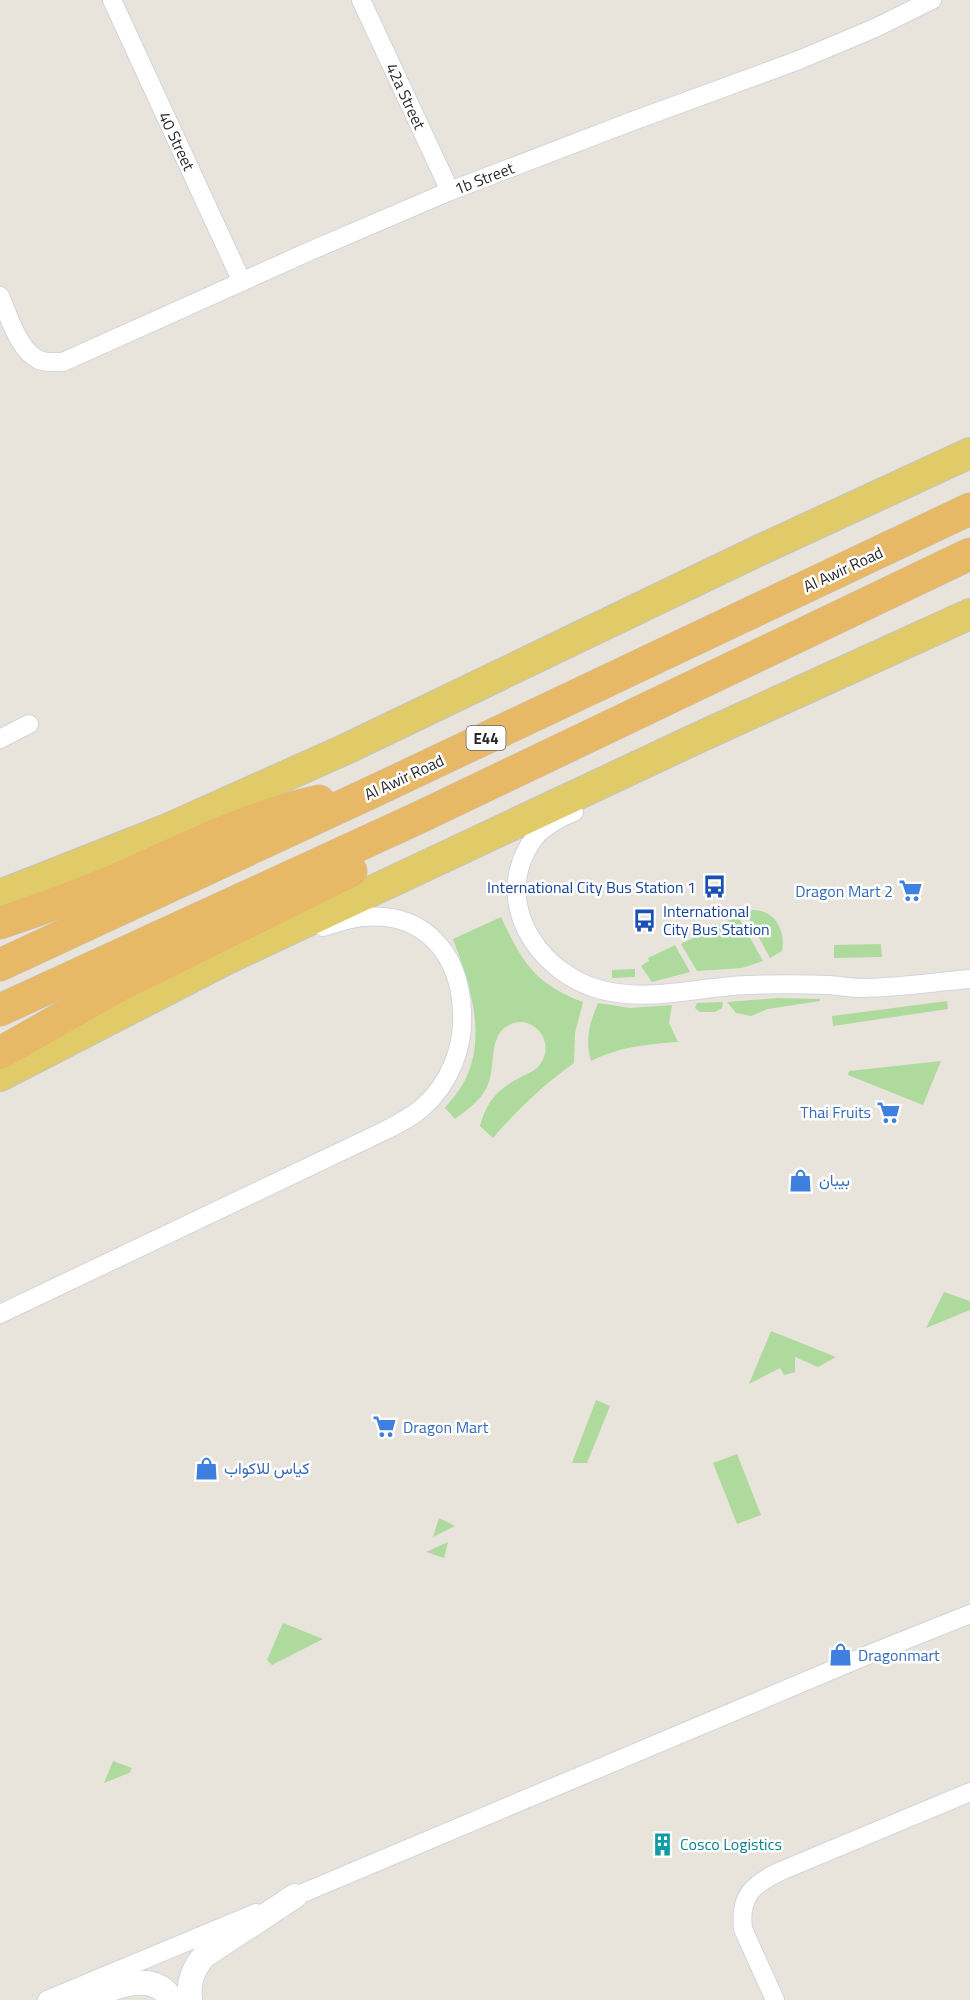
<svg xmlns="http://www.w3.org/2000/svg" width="970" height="2000" viewBox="0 0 970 2000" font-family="'Titillium Web',Vazirmatn,sans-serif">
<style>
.green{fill:#aeda9d}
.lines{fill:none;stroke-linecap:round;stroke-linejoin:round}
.minor-casing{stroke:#d1d3e0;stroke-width:20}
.tertiary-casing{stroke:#d1d3e0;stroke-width:26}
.primary-casing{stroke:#c3c3c3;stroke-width:32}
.trunk-casing{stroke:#c3c3c3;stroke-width:33}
.minor{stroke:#fff;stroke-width:18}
.tertiary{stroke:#fff;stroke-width:24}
.primary{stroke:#e1cb68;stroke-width:30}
.trunk{stroke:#e7b866;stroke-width:32}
.labels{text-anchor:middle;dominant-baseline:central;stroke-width:5;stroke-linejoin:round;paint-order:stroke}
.shield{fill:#fff;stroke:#686868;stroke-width:1.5}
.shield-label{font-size:15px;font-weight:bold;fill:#282828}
.street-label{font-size:16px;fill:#282828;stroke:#fff}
.transit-label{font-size:16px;fill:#164399;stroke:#fff;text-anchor:end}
.shop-label{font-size:16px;fill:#366cbe;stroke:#fff;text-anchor:start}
.culture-label{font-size:16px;fill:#0d838f;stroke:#fff;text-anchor:start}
</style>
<rect width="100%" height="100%" fill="#e9e4db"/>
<g class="green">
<path d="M 753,910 C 775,910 786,931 782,951 L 770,958 L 745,912 Z"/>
<path d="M 738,916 L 763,961 L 742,968 L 697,971 L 681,944 Z"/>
<path d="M 501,917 C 523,963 534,983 583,1002 L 575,1033 L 574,1063 C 543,1085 518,1109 493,1138 L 480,1126 C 487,1101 497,1090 519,1078 C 527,1074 536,1071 541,1063 C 556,1041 532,1013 509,1025 C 487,1036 497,1066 487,1087 C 480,1101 467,1110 455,1119 L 445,1108 C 452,1099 461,1089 466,1078 C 487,1033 469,982 453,939 Z"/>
<path d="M 881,944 L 882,957 L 834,958 L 834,945 Z"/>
<path d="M 675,945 L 690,972 L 652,982 L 641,966 L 649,961 L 648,958 Z"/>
<path d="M 635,969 L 635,977 L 612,978 L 612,970 Z"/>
<path d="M 777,998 L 820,999 L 820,1001 L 768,1009 L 751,1016 L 736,1013 L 727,1002 Z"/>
<path d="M 947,1001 L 948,1009 L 833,1026 L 832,1016 Z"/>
<path d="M 723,1002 L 722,1008 L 715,1012 L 700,1012 L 695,1008 L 697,1003 Z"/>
<path d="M 598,1003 L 630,1008 L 672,1005 L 669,1023 L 678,1042 C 648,1044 618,1047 591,1061 C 585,1040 589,1024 598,1003 Z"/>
<path d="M 941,1061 L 923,1105 L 848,1075 L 849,1071 Z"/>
<path d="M 944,1292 L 970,1301 L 970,1310 L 926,1328 Z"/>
<path d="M 771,1331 L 836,1357 L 818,1367 L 795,1357 L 795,1372 L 784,1375 L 780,1368 L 749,1384 Z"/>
<path d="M 596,1400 L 610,1406 L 587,1463 L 572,1463 Z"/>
<path d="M 737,1454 L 761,1515 L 737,1524 L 713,1463 Z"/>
<path d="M 439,1518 L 455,1526 L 433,1537 Z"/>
<path d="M 448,1542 L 444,1558 L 426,1552 Z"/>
<path d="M 283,1623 L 323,1639 L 272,1665 L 267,1660 Z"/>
<path d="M 113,1761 L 132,1768 L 129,1773 L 104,1783 Z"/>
</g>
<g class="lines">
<defs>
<g id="minor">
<path d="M 112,0 L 242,282"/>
<path d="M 361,0 L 450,191"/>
<path d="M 0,296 C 9,316 18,350 39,360 C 47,363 55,362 63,362 L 310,251 L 450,191 L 630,122 L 799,60 L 875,28 L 932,0"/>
<path d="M 0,739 L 29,724"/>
<path d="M 574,812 C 564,816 554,821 546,827 C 535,834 527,848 522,860 C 501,916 544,973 598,989 C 648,1003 697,987 747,985 C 775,984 802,984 829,985 C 840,986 851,988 861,988 C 897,988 934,982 970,979"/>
<path d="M 0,1314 L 384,1131 C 398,1124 412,1117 423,1107 C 450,1083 464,1047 462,1012 C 460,954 424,911 363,917 C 349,918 336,923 323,927"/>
<path d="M 284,1901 L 870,1654 L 970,1614"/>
<path d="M 47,2000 L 256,1913"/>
<path d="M 775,2000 L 743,1929 C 739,1896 753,1884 781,1871 L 970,1792"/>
</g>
<g id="tertiary">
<path d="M 82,2000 C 108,1990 153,1967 172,2000"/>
<path d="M 190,2000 C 188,1983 192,1970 204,1956 L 295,1896"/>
</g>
<g id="primary">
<path d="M 0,895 L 165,830 L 346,749 L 762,549 L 970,453"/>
<path d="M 0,1076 L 227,959 L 704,735 L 970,614"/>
</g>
<g id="trunk">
<path d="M 0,923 C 38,910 76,897 113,881 C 180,852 246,817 319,801"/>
<path d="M 0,965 L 370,793 L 970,509"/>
<path d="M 0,1010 L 418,818 L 970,554"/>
<path d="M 0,1053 L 118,986 L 351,871"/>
</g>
</defs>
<use href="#minor" class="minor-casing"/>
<use href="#tertiary" class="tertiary-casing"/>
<use href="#primary" class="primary-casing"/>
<use href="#trunk" class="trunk-casing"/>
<use href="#minor" class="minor"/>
<use href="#tertiary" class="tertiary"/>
<use href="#primary" class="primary"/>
<use href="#trunk" class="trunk"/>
</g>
<defs>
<symbol id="bus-bare" viewBox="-9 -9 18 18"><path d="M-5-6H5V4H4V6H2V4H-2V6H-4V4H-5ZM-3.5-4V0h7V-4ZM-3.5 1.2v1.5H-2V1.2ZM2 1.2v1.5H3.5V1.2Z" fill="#1a4fb4" stroke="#fff" stroke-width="2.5" paint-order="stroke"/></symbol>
<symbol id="supermarket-bare" viewBox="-9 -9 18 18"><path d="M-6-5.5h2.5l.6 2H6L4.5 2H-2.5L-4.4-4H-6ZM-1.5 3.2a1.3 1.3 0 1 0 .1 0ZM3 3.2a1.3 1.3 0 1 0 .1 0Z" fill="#3f7fe0" stroke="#fff" stroke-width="2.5" paint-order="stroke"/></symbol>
<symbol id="shop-bare" viewBox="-9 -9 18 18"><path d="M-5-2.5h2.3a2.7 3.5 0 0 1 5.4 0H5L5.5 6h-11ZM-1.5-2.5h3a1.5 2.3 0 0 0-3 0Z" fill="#3f7fe0" stroke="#fff" stroke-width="2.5" paint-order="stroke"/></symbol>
<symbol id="building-bare" viewBox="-9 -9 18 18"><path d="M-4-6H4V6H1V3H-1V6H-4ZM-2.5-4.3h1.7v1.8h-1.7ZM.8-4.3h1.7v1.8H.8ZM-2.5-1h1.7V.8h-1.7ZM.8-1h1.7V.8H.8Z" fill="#0f9aa8" stroke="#fff" stroke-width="2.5" paint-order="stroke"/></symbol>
</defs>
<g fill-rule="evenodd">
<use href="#bus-bare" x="698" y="870" width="33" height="33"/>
<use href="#supermarket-bare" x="894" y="874" width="33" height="33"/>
<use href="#bus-bare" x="628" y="904" width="33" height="33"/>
<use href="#supermarket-bare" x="872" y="1096" width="33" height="33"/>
<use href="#shop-bare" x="784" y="1164" width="33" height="33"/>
<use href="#supermarket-bare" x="368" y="1410" width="33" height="33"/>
<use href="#shop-bare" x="190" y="1452" width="33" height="33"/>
<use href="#shop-bare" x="824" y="1638" width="33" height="33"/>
<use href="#building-bare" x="646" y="1828" width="33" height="33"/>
</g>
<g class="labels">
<rect class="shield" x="466.5" y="726" width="39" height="24" rx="4.5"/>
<g class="shield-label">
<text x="486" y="738">E44</text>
</g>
<g class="street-label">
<text transform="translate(406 96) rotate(65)">42a Street</text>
<text transform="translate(177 141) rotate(65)">40 Street</text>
<text transform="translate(484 178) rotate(-21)">1b Street</text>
<text transform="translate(843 569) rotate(-25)">Al Awir Road</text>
<text transform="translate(404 777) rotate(-25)">Al Awir Road</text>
</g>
<g class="transit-label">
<text x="696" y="887">International City Bus Station 1</text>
<text x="663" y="911" text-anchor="start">International<tspan x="663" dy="18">City Bus Station</tspan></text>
</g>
<g class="shop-label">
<text x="893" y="891" text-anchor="end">Dragon Mart 2</text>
<text x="871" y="1112" text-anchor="end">Thai Fruits</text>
<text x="819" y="1180">بيبان</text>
<text x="403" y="1427">Dragon Mart</text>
<text x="224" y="1468">كياس للاكواب</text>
<text x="858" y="1655">Dragonmart</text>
</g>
<g class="culture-label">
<text x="680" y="1844">Cosco Logistics</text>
</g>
</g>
</svg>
